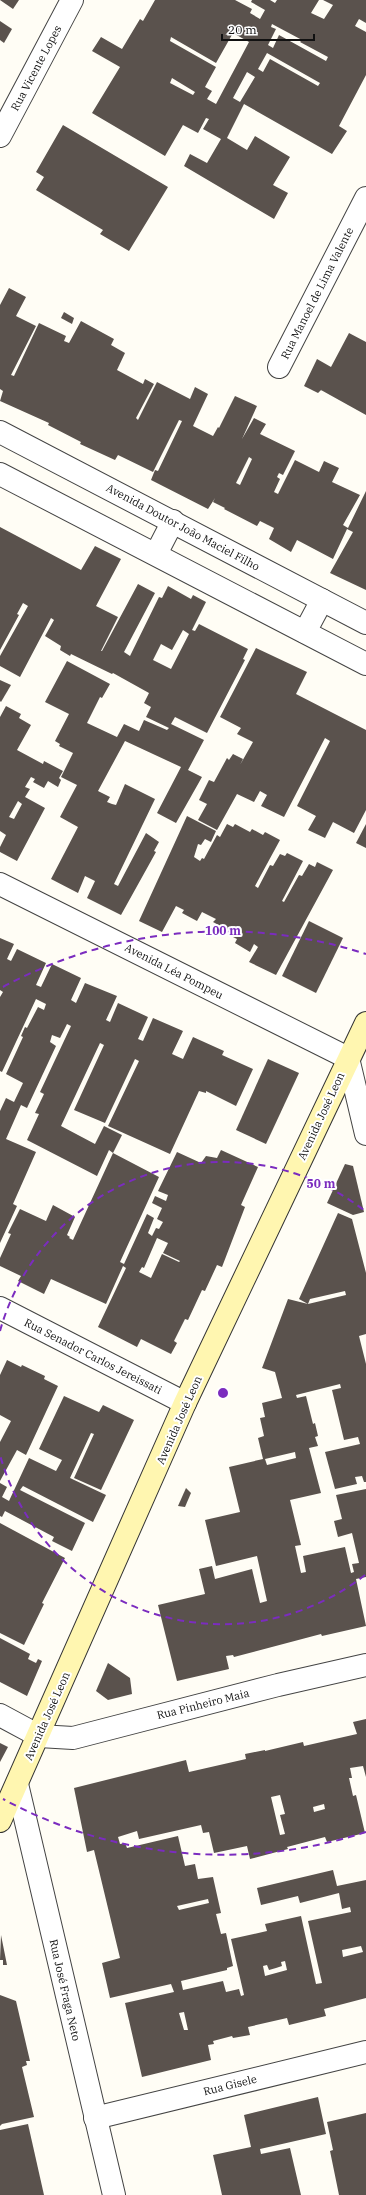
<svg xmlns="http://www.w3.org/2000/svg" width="366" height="2195" viewBox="0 0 366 2195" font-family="'IBM Plex Serif',serif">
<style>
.building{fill:#5a524d;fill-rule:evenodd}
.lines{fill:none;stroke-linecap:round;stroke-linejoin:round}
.minor-casing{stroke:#444;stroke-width:24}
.tertiary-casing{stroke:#444;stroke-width:24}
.secondary-casing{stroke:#333;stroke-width:24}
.minor{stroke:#fff;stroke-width:22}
.tertiary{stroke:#fff;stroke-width:22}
.secondary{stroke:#fff6b0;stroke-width:22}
.ring{fill:none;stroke:#7b2cbf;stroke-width:2;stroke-dasharray:7 5}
.labels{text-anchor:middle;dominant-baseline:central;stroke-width:4;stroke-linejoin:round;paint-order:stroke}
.street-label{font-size:11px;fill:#111;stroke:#fff}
.centre{fill:#7b2cbf;stroke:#fff;stroke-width:2}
.ring-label{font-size:12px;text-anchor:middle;font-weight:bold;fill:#7b2cbf;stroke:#fff;stroke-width:4;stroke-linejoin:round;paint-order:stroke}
</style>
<rect width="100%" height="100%" fill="#fffdf5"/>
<g class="building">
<path d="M 0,0 L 19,0 L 13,9 Z"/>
<path d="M 155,0 L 235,0 L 252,9 L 250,13 L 260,19 L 265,10 L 251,2 L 252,0 L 270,0 L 275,3 L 277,0 L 319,0 L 311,13 L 324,19 L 333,5 L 323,0 L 366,0 L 366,23 L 359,19 L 355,26 L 366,32 L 366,75 L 339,126 L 347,131 L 332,154 L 244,104 L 227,138 L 247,150 L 255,136 L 290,157 L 273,185 L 288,193 L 274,219 L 184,166 L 190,154 L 207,163 L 221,139 L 203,129 L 209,119 L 206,118 L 198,133 L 183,125 L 165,156 L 92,113 L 120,67 L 92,51 L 101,37 L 122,49 L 140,19 L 143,21 ZM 272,24 L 302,40 L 300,42 L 328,57 L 326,61 L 279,35 L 273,48 L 268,45 L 276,29 L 271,27 ZM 233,33 L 249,42 L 216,104 L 207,99 L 212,91 L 205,87 L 216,67 L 170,41 L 171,37 L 216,63 ZM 267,53 L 320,83 L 318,86 L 270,59 L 263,72 L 258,69 ZM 247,72 L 255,77 L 240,102 L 233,98 ZM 172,78 L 195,92 L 193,95 L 170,83 Z"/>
<path d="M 0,21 L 12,29 L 4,43 L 0,40 Z"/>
<path d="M 63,125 L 168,187 L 129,251 L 100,234 L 103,230 L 36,190 L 44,177 L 36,172 Z"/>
<path d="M 9,288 L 26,297 L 16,316 L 36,326 L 11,375 L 14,376 L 39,323 L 66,336 L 64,341 L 69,343 L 81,321 L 114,339 L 111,345 L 125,353 L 117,370 L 143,384 L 145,379 L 154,384 L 136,418 L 138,420 L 157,382 L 190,399 L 195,387 L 208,394 L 193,426 L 213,436 L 218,427 L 219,428 L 235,396 L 257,406 L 242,439 L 254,418 L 266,424 L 260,434 L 295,451 L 283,475 L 279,473 L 277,477 L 280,479 L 274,492 L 278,494 L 295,460 L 319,472 L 324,461 L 339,468 L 332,482 L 360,495 L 343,525 L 348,528 L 366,491 L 366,590 L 330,573 L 353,532 L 347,529 L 333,559 L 297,540 L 291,552 L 269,539 L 274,528 L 260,521 L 257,526 L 224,509 L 225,508 L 213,502 L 215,498 L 208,509 L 151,480 L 155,470 L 158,471 L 182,421 L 179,420 L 153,472 L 118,455 L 115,460 L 80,444 L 81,442 L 48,425 L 49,423 L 0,401 L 3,391 L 0,389 L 0,305 ZM 249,457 L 252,459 L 240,485 L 236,483 Z"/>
<path d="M 64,312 L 74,318 L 72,324 L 61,318 Z"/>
<path d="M 349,333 L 366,342 L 366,415 L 321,390 L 323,388 L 318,393 L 304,386 L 317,359 L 331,367 Z"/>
<path d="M 0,527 L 81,570 L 95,546 L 121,559 L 96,606 L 118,617 L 101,651 L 102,651 L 138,584 L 155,593 L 124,652 L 130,656 L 159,597 L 162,598 L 168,586 L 191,599 L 193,595 L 206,602 L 192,630 L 195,631 L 199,624 L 248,649 L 243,659 L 245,660 L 207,733 L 175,717 L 171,724 L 204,740 L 188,770 L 202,777 L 176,823 L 157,813 L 181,767 L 125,741 L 98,791 L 110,797 L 107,802 L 112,804 L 116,805 L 125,784 L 155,799 L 114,884 L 118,886 L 146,833 L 159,842 L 154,851 L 156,852 L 121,915 L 87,898 L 95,881 L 85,876 L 78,893 L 51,879 L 78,827 L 60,817 L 77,785 L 61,777 L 73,753 L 59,746 L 60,744 L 55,741 L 69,714 L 45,702 L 67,661 L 110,684 L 102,698 L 100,697 L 87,723 L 117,737 L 124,724 L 139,731 L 144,720 L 167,730 L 169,728 L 146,717 L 151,707 L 144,703 L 149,693 L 113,673 L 112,674 L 71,654 L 70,656 L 60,650 L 61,646 L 45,636 L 54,620 L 51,618 L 20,677 L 0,666 L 0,656 L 28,606 L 23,603 L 17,614 L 19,615 L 0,650 ZM 183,630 L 189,634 L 171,669 L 153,660 L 161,644 L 172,650 Z"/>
<path d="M 256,648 L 307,672 L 296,694 L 366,730 L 366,810 L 354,833 L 333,822 L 325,838 L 308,830 L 316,816 L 297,806 L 330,741 L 325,738 L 284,817 L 261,806 L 267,795 L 260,791 L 254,802 L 237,794 L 217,830 L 198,820 L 207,804 L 199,800 L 209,780 L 214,782 L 227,758 L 229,760 L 233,754 L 243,759 L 240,765 L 253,742 L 237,734 L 241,728 L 220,717 Z"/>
<path d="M 0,680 L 11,685 L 1,702 L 0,701 Z"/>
<path d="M 6,706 L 21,714 L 19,718 L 31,725 L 17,750 L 43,764 L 44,761 L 63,771 L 59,778 L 61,780 L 58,787 L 48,781 L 44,788 L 33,782 L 35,779 L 31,777 L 25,787 L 30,789 L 25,797 L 45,808 L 17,861 L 0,852 L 0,847 L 6,835 L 0,831 L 0,717 ZM 18,801 L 22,804 L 14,819 L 9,817 Z"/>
<path d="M 187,816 L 216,831 L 211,842 L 205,839 L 201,845 L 198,844 L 194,857 L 200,861 L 202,858 L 204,859 L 217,835 L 220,837 L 227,824 L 233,827 L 235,824 L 250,832 L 252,829 L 263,835 L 265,832 L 280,840 L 255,886 L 258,888 L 270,865 L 273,866 L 280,854 L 285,856 L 287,853 L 303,861 L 282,901 L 284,902 L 299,875 L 302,876 L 309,864 L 315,867 L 317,862 L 333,870 L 276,975 L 249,962 L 258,947 L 254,944 L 250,952 L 235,943 L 237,939 L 229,935 L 232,930 L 229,928 L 228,930 L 213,922 L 216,919 L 202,912 L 197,921 L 182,913 L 184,910 L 176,906 L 162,932 L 139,921 Z"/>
<path d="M 366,824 L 366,848 L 356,843 Z"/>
<path d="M 309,921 L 343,938 L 316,993 L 282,976 Z"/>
<path d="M 0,938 L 14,944 L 7,959 L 11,961 L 17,949 L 46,963 L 36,985 L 41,987 L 52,964 L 81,978 L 71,1000 L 76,1003 L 85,983 L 117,996 L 106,1020 L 110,1022 L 118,1003 L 148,1017 L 138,1039 L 143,1041 L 153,1018 L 183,1031 L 172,1054 L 183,1059 L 193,1037 L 224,1051 L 222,1055 L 253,1069 L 236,1106 L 206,1091 L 206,1093 L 199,1091 L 170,1154 L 108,1126 L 139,1061 L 135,1059 L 105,1123 L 74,1110 L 104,1045 L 100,1043 L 61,1126 L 95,1144 L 104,1126 L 122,1135 L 113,1153 L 109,1150 L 97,1176 L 27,1140 L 39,1114 L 35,1113 L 44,1094 L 40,1092 L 71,1026 L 67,1024 L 60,1038 L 52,1035 L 50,1042 L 56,1046 L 27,1108 L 21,1105 L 6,1139 L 36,1152 L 13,1204 L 17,1206 L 0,1243 L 0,1111 L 6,1098 L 14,1102 L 23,1083 L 6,1074 L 23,1037 L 21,1036 L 25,1027 L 27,1028 L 38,1007 L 44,1010 L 46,1004 L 36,999 L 2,1072 L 0,1071 L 0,997 L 3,992 L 0,990 Z"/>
<path d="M 268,1059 L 299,1073 L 266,1144 L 236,1130 Z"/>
<path d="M 221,1150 L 258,1167 L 241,1205 L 245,1207 L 222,1267 L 217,1265 L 205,1291 L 202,1290 L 188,1320 L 185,1319 L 174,1341 L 177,1343 L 171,1354 L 141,1339 L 137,1347 L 98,1327 L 126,1268 L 123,1266 L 106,1304 L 51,1279 L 44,1294 L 18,1281 L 21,1276 L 0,1266 L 0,1258 L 11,1234 L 8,1233 L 20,1209 L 46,1221 L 53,1205 L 75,1217 L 67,1235 L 70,1237 L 69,1238 L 73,1240 L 113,1153 L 159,1177 L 120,1262 L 124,1264 L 147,1214 L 154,1218 L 148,1233 L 152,1236 L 156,1228 L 159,1229 L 163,1222 L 157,1219 L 162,1208 L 152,1203 L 155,1196 L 166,1201 L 168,1195 L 158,1191 L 177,1152 L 201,1163 L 206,1156 L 217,1158 ZM 157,1238 L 168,1243 L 163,1253 L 180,1261 L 179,1262 L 162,1254 L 151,1278 L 139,1272 L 142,1267 L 144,1268 Z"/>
<path d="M 345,1164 L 353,1166 L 364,1212 L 353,1215 L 327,1203 Z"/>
<path d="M 338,1213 L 352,1219 L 366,1273 L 366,1334 L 359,1336 L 366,1364 L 366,1482 L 364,1482 L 362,1476 L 355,1477 L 357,1484 L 335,1489 L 325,1452 L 360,1444 L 358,1437 L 344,1440 L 332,1390 L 341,1388 L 340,1384 L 296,1395 L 297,1398 L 306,1396 L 313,1424 L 315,1423 L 318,1436 L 315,1437 L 318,1446 L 309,1448 L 321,1493 L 290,1500 L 301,1545 L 295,1546 L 301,1573 L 306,1572 L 303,1556 L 345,1547 L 351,1573 L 354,1572 L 352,1564 L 359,1563 L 352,1533 L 338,1537 L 334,1521 L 342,1519 L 336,1495 L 366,1489 L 366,1577 L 356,1579 L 366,1626 L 322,1636 L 321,1634 L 234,1657 L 233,1655 L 226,1656 L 229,1669 L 177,1681 L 158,1605 L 205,1594 L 199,1569 L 212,1566 L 215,1579 L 252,1569 L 260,1603 L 267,1601 L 257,1556 L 216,1566 L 205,1520 L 240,1512 L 229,1467 L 263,1459 L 258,1438 L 264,1436 L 260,1418 L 265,1417 L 262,1403 L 282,1398 L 275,1372 L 262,1368 L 288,1299 L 308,1304 L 346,1295 L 345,1291 L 310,1299 L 308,1304 L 299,1299 ZM 295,1452 L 296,1458 L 267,1465 L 265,1459 Z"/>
<path d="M 7,1360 L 21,1367 L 22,1365 L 45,1376 L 44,1379 L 58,1386 L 26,1455 L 17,1450 L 0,1481 L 0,1442 L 11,1421 L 0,1415 L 0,1375 Z"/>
<path d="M 64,1396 L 99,1412 L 103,1405 L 134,1420 L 101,1490 L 74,1478 L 94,1434 L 91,1433 L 70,1478 L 106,1495 L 93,1522 L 23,1486 L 20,1490 L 85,1523 L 72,1551 L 52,1541 L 54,1537 L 5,1511 L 2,1517 L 0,1516 L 0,1483 L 7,1487 L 2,1497 L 9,1501 L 29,1458 L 56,1471 L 62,1460 L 39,1449 Z"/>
<path d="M 186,1488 L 191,1493 L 185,1507 L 178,1506 Z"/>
<path d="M 0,1523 L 65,1558 L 42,1603 L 44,1604 L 24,1645 L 0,1633 Z"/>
<path d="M 0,1638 L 30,1654 L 28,1659 L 36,1663 L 38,1659 L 42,1661 L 27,1696 L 0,1682 Z"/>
<path d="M 108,1663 L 130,1678 L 132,1694 L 108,1700 L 96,1691 Z"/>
<path d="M 366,1719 L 366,1777 L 363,1766 L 350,1768 L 352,1778 L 349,1778 L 353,1796 L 356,1795 L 365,1833 L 327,1842 L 325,1837 L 287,1847 L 288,1849 L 250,1859 L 247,1846 L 214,1853 L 209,1832 L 203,1833 L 201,1825 L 139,1839 L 137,1831 L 118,1837 L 120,1844 L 125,1843 L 127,1848 L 178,1836 L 185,1866 L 195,1864 L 198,1879 L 213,1877 L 221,1913 L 216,1914 L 221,1934 L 226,1933 L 233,1966 L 227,1968 L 227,1970 L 181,1981 L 183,1990 L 223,1981 L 226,1992 L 239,1989 L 241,1996 L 244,1995 L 231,1939 L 267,1931 L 265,1924 L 301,1916 L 316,1984 L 322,1983 L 308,1921 L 351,1912 L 350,1907 L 342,1909 L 339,1893 L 300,1903 L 298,1896 L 261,1905 L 257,1888 L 333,1870 L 337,1886 L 366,1880 L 366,1998 L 324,2009 L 326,2016 L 289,2025 L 287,2018 L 248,2027 L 250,2035 L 233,2038 L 232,2036 L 213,2041 L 214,2044 L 208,2045 L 211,2060 L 142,2077 L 125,2003 L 174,1992 L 171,1984 L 110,1998 L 102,1963 L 120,1958 L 94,1850 L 87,1852 L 74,1788 L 186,1760 L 189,1772 L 246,1759 L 245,1754 L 265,1750 L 265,1751 L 303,1742 L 304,1746 L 357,1734 L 353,1722 ZM 280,1795 L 285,1814 L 280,1815 L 285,1834 L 280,1835 L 271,1797 ZM 324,1804 L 325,1809 L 314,1812 L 313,1807 ZM 208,1899 L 209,1903 L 179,1910 L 177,1906 ZM 361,1946 L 363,1952 L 343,1957 L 342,1950 ZM 285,1961 L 287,1970 L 265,1976 L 263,1966 L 267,1965 L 269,1970 L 276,1968 L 282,1966 L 281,1962 ZM 184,2012 L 188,2030 L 184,2030 L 179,2013 Z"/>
<path d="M 0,1743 L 8,1747 L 0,1762 Z"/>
<path d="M 1,1935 L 7,1965 L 3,1965 L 3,1960 L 0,1960 Z"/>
<path d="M 0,1995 L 16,2001 L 30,2061 L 26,2061 L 27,2065 L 22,2067 L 34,2117 L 2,2124 L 0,2126 Z"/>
<path d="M 318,2097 L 326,2134 L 260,2149 L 261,2154 L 290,2148 L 301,2195 L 222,2195 L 213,2155 L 251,2147 L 244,2115 Z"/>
<path d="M 366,2113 L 366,2195 L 339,2195 L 330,2151 L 333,2150 L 327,2122 Z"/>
<path d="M 28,2124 L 44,2195 L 0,2195 L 0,2130 Z"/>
</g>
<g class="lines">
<defs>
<g id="minor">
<path d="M 0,136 L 72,0"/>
<path d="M 279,367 L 366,198"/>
<path d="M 0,884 L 348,1058 L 366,1134"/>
<path d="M 0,1308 L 185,1403"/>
<path d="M 0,1715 L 39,1736 L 73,1738 L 278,1685 L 366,1665"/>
<path d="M 17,1784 L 114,2195"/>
<path d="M 95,2118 L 366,2052"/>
</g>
<g id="tertiary">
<path d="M 0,432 L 366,623"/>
<path d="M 0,474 L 366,664"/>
<path d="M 156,554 L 173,521"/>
<path d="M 305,632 L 322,600"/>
</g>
<path id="secondary" d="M 0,1821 L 185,1403 L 366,1023"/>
</defs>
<use href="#minor" class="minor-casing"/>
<use href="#tertiary" class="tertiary-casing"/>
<use href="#secondary" class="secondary-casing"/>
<use href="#minor" class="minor"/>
<use href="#tertiary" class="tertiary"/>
<use href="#secondary" class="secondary"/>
</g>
<g class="ring">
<path d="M365 1575A231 231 0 0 1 0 1455M0 1331A231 231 0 0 1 365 1211"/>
<path d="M366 1832A462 462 0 0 1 3 1799M3 987A462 462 0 0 1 366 954"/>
</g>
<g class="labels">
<g class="street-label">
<text transform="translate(36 68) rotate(-62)">Rua Vicente Lopes</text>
<text transform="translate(317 293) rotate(-63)">Rua Manoel de Lima Valente</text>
<text transform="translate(183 527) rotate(28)">Avenida Doutor João Maciel Filho</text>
<text transform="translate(174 971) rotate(27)">Avenida Léa Pompeu</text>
<text transform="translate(321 1116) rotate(-65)">Avenida José Leon</text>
<text transform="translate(93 1356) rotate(27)">Rua Senador Carlos Jereissati</text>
<text transform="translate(179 1420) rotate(-66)">Avenida José Leon</text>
<text transform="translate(203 1704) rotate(-14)">Rua Pinheiro Maia</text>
<text transform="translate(47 1716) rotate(-66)">Avenida José Leon</text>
<text transform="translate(65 1990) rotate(77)">Rua José Fraga Neto</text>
<text transform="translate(230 2085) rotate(-14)">Rua Gisele</text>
</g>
</g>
<circle cx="223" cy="1393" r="6" class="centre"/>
<g class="ring-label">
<text x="223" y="935">100 m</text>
<text x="321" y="1188">50 m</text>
</g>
<path d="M222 34v6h92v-6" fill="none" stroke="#111111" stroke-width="2"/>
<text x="228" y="34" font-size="12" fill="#111111" stroke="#ffffff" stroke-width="3" paint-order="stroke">20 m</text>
</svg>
